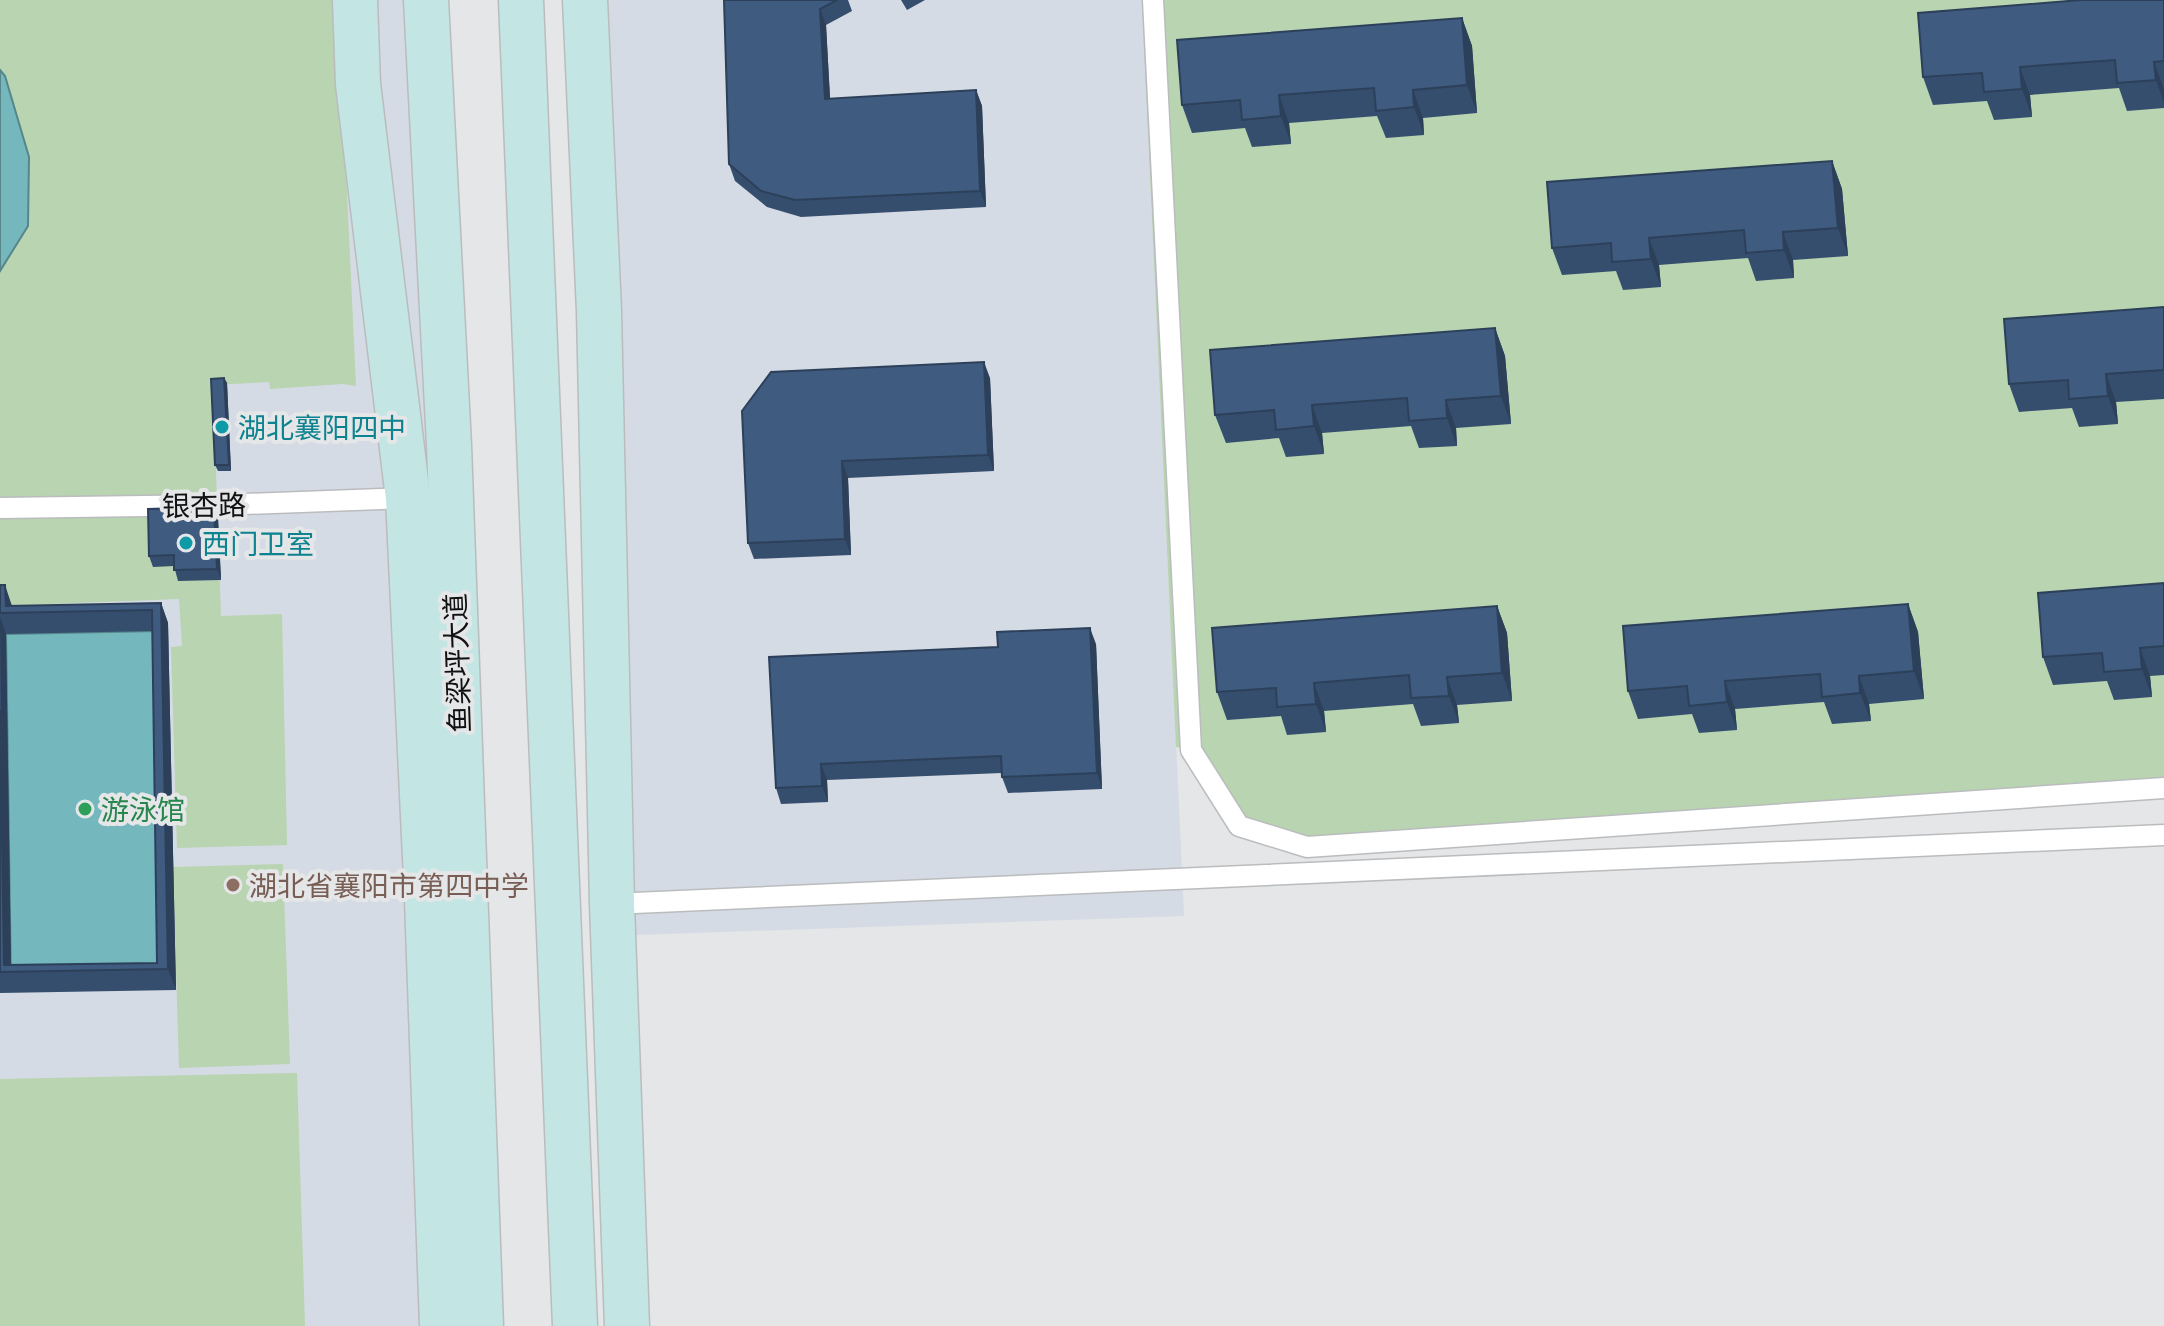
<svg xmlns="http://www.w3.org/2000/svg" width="2164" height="1326" viewBox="0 0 2164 1326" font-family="Quicksand,'Noto Sans SC',sans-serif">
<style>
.built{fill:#d5dbe4}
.green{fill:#b8d4b0}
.water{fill:#74b8bd;stroke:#56868a;stroke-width:2}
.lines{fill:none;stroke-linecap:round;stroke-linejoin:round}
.lane-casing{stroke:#babcbe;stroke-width:23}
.secondary-casing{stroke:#babcbe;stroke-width:47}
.lane{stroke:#fff;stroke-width:20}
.secondary{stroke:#c3e5e3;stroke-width:44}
.wall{fill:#364e6e;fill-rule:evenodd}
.shaded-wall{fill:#2c405a}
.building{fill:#3f5b80;stroke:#2c405a;stroke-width:2}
.culture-dot{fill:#0f9aa8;stroke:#e4e6e8;stroke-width:3}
.leisure-dot{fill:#2e9e5b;stroke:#e4e6e8;stroke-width:3}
.education-dot{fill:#8d6e63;stroke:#e4e6e8;stroke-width:3}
.labels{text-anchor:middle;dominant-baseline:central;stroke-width:8;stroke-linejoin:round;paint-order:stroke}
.culture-label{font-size:28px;fill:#0d838f;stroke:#e4e6e8;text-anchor:start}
.street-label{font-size:28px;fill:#111112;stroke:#e4e6e8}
.leisure-label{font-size:28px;fill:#27864d;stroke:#e4e6e8;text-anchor:start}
.education-label{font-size:28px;fill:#785e54;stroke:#e4e6e8;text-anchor:start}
</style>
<rect width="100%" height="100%" fill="#e4e6e8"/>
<g class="built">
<path d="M 0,0 L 426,0 L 481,1326 L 0,1326 Z"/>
<path d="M 601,0 L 1142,0 L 1184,916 L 636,935 Z"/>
</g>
<g class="green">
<path d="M 0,0 L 338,0 L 356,386 L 343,384 L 270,389 L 269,382 L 213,385 L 221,616 L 282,614 L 287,845 L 177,848 L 171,647 L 182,646 L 179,599 L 0,606 Z"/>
<path d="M 1142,0 L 2164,0 L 2164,783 L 1307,847 L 1239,826 L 1191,750 L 1176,747 Z"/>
<path d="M 283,864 L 290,1064 L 179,1068 L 173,867 Z"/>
<path d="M 297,1073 L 305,1326 L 0,1326 L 0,1079 Z"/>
</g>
<g class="water">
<path d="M 0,70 L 5,76 L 29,157 L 28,226 L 0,271 Z"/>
<path d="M 159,631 L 165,984 L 11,986 L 6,634 Z"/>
</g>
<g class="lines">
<defs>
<g id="lane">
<path d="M 1153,0 L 1191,750 L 1239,826 L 1307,847 L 2164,788"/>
<path d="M 0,508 L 218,505 L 408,498"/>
<path d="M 612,904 L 2164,835"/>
</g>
<g id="secondary">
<path d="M 355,0 L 358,84 L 408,498 L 427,900 L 442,1326"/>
<path d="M 426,0 L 449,445 L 481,1326"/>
<path d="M 521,0 L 575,1326"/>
<path d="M 585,0 L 599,311 L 612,904 L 627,1326"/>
</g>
</defs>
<use href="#lane" class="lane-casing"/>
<use href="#secondary" class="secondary-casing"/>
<use href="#lane" class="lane"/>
<use href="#secondary" class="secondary"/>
</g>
<g class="wall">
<path d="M 724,0 L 848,0 L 852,11 L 826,25 L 830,99 L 976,90 L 982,106 L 986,207 L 801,217 L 767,207 L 735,181 L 729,164 Z"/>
<path d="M 901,0 L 925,0 L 907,10 Z"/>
<path d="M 2164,0 L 2164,108 L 2127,111 L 2119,88 L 2030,95 L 2032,117 L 1994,120 L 1987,101 L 1933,105 L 1923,77 Z"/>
<path d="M 1462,18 L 1472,46 L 1477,113 L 1423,118 L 1424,135 L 1386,138 L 1377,116 L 1289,123 L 1291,144 L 1252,147 L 1245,128 L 1192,133 L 1182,105 Z"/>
<path d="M 1832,161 L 1842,189 L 1848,256 L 1793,260 L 1794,278 L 1756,281 L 1748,258 L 1659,265 L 1661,287 L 1623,290 L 1616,271 L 1562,275 L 1552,248 Z"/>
<path d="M 2164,307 L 2164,399 L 2116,402 L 2118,424 L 2079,427 L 2072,408 L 2019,412 L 2009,384 Z"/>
<path d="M 1495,328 L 1505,356 L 1511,424 L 1456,428 L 1457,446 L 1419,448 L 1411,426 L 1322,433 L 1324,454 L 1286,457 L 1279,438 L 1226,443 L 1215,415 Z"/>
<path d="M 224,378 L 227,383 L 231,471 L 218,471 L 215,465 Z"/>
<path d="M 990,378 L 994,471 L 848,478 L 851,555 L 754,559 L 748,543 L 742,411 Z"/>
<path d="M 214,507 L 218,518 L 221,580 L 178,581 L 174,566 L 153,567 L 149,556 Z"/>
<path d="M 2164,583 L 2164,675 L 2150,676 L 2152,697 L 2114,700 L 2107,681 L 2053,685 L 2043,657 Z"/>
<path d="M 0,585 L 12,606 L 161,603 L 168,623 L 176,990 L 0,993 ZM 152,631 L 157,963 L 11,965 L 6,634 Z"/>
<path d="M 1908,604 L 1918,632 L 1924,699 L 1869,704 L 1871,721 L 1832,724 L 1824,702 L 1735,709 L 1737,730 L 1699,733 L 1692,714 L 1638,719 L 1628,691 Z"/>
<path d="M 1497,606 L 1507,633 L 1512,701 L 1457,705 L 1459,723 L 1421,726 L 1413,704 L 1324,711 L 1326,732 L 1287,735 L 1281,716 L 1227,720 L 1217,692 Z"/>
<path d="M 1096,644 L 1102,789 L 1008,793 L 1002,777 L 1002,773 L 827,780 L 828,802 L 781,804 L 776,788 L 769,657 Z"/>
</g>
<g class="shaded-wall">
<path d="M 820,9 L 826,25 L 831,115 L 825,99 Z"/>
<path d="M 1462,18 L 1472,46 L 1477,113 L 1467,85 Z"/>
<path d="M 2154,62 L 2164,89 L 2164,103 L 2156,80 Z"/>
<path d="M 2020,67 L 2030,95 L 2032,117 L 2022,89 Z"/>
<path d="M 976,90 L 982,106 L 986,207 L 980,191 Z"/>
<path d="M 1413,90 L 1423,118 L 1424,135 L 1414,107 Z"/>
<path d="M 1279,95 L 1289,123 L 1291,144 L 1281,116 Z"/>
<path d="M 1832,161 L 1842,189 L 1848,256 L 1838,228 Z"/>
<path d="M 1783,232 L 1793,260 L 1794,278 L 1784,250 Z"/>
<path d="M 1649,238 L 1659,265 L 1661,287 L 1651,259 Z"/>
<path d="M 1495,328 L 1505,356 L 1511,424 L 1501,396 Z"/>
<path d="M 984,362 L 990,378 L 994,471 L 988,455 Z"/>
<path d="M 2106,374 L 2116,402 L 2118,424 L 2108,396 Z"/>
<path d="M 224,378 L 227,383 L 231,471 L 229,465 Z"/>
<path d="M 1446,400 L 1456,428 L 1457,446 L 1447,418 Z"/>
<path d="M 1312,405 L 1322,433 L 1324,454 L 1314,426 Z"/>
<path d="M 842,461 L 848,478 L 851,555 L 845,539 Z"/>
<path d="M 214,507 L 218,518 L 221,580 L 217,569 Z"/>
<path d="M 5,585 L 12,606 L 6,606 Z"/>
<path d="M 161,603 L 168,623 L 176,990 L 168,969 Z"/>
<path d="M 1908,604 L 1918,632 L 1924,699 L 1914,671 Z"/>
<path d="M 1497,606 L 1507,633 L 1512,701 L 1502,673 Z"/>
<path d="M 0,617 L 6,634 L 11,972 L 4,965 Z"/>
<path d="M 1090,628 L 1096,644 L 1102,789 L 1097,773 Z"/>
<path d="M 2140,648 L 2150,676 L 2152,697 L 2142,669 Z"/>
<path d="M 1859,676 L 1869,704 L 1871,721 L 1860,693 Z"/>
<path d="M 1447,677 L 1457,705 L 1459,723 L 1449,696 Z"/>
<path d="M 1725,681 L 1735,709 L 1737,730 L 1727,702 Z"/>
<path d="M 1314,683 L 1324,711 L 1326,732 L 1316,704 Z"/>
<path d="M 821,764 L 827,780 L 828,802 L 822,786 Z"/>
</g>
<g class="building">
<path d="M 724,0 L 837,0 L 820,9 L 825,99 L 976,90 L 980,191 L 795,200 L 761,191 L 729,164 Z"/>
<path d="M 2081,0 L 2164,0 L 2164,61 L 2154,62 L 2156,80 L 2117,83 L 2115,60 L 2020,67 L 2022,89 L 1984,92 L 1982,73 L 1923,77 L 1918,13 Z"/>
<path d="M 1462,18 L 1467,85 L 1413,90 L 1414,107 L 1376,111 L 1374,88 L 1279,95 L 1281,116 L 1242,120 L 1240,100 L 1182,105 L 1177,40 Z"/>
<path d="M 1832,161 L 1838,228 L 1783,232 L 1784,250 L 1746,253 L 1744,230 L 1649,238 L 1651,259 L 1612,262 L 1611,243 L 1552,248 L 1547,182 Z"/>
<path d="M 2164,307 L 2164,370 L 2106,374 L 2108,396 L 2069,399 L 2068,380 L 2009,384 L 2004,319 Z"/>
<path d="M 1495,328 L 1501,396 L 1446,400 L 1447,418 L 1409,421 L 1407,398 L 1312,405 L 1314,426 L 1276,430 L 1274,410 L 1215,415 L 1210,350 Z"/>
<path d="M 984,362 L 988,455 L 842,461 L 845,539 L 748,543 L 742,411 L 771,372 Z"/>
<path d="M 224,378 L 229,465 L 215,465 L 211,379 Z"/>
<path d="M 214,507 L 217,569 L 174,570 L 174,555 L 149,556 L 148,509 Z"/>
<path d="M 2164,583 L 2164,646 L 2140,648 L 2142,669 L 2104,672 L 2102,653 L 2043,657 L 2038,593 Z"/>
<path d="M 0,585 L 5,585 L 6,606 L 161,603 L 168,969 L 0,972 L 0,710 L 4,965 L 157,963 L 152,610 L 0,613 Z"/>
<path d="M 1908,604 L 1914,671 L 1859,676 L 1860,693 L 1822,697 L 1820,674 L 1725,681 L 1727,702 L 1689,706 L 1687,686 L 1628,691 L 1623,626 Z"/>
<path d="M 1497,606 L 1502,673 L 1447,677 L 1449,696 L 1411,698 L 1409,675 L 1314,683 L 1316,704 L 1277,707 L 1276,688 L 1217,692 L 1212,628 Z"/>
<path d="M 1090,628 L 1097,773 L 1002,777 L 1001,756 L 821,764 L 822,786 L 776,788 L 769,657 L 998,647 L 997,632 Z"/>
</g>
<g class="culture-dot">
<circle cx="222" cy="427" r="8"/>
<circle cx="186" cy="543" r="8"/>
</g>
<circle class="leisure-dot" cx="85" cy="809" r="8"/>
<circle class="education-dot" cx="233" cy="885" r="8"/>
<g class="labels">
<g class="culture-label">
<text x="238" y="427">湖北襄阳四中</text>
<text x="202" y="543">西门卫室</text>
</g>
<g class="street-label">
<text transform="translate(204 505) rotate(-1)">银杏路</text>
<text transform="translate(457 663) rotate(-92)">鱼梁坪大道</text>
</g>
<g class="leisure-label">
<text x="101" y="809">游泳馆</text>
</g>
<g class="education-label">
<text x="249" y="885">湖北省襄阳市第四中学</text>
</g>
</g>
</svg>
